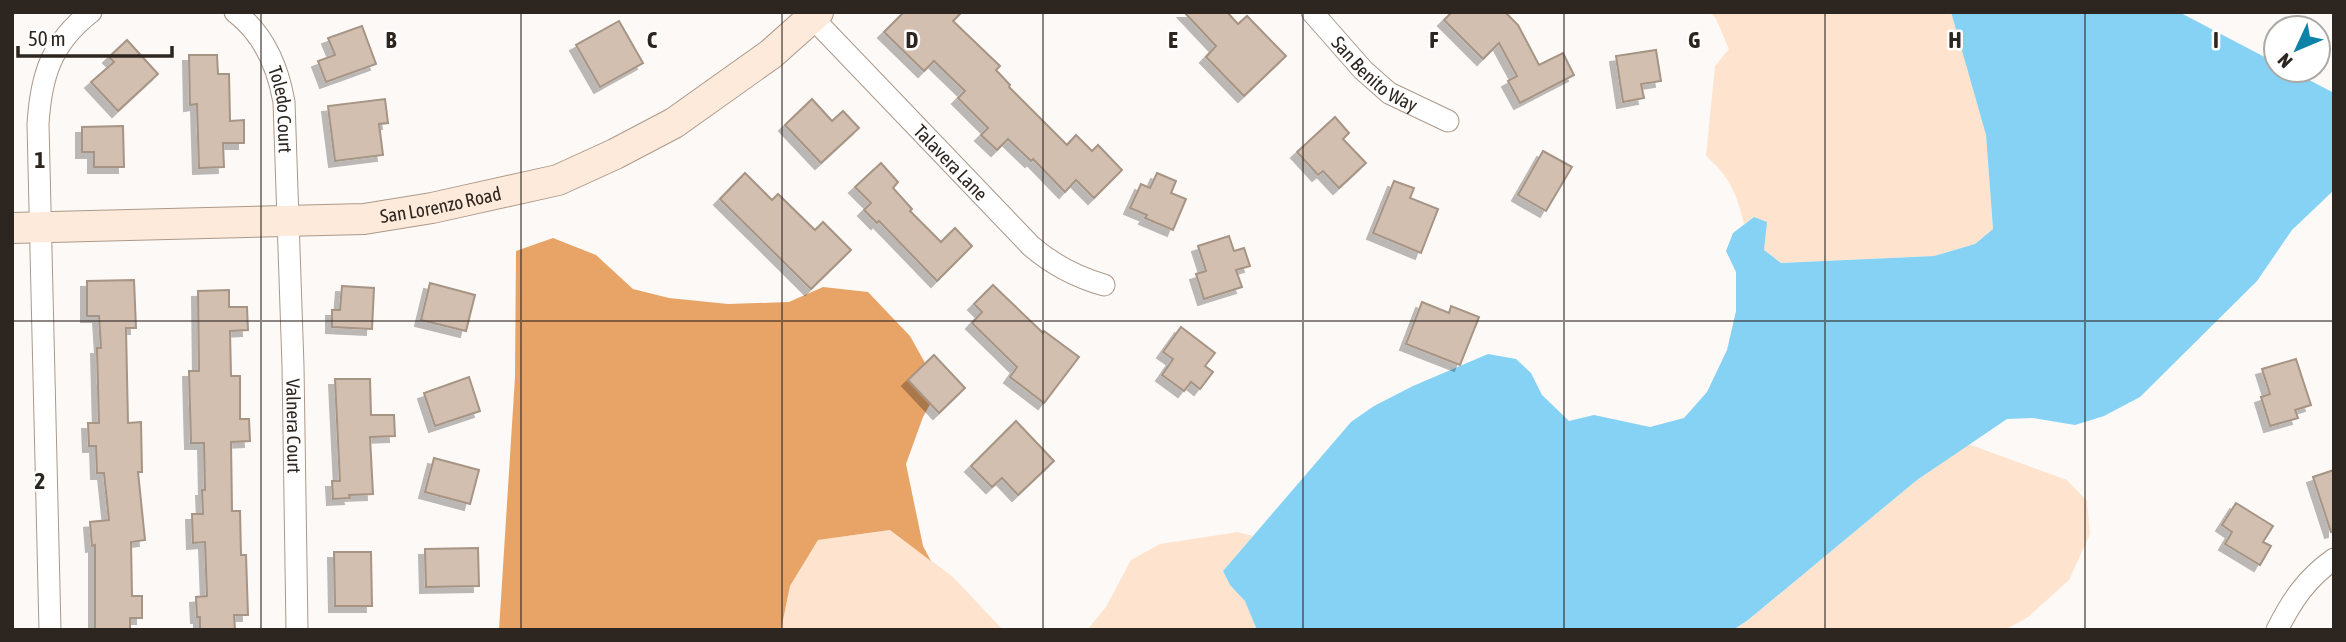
<svg xmlns="http://www.w3.org/2000/svg" width="2346" height="642" viewBox="0 0 2346 642" font-family="'Asap Condensed',sans-serif">
<style>
.green{fill:#fee4ce}
.forest{fill:#e8a466}
.water{fill:#85d2f5}
.building{fill:#d2bfaf;stroke:#a69485;stroke-width:2;filter:url(#shadow)}
.lines{fill:none;stroke-linecap:round;stroke-linejoin:round}
.street-casing{stroke:#ab998a;stroke-width:23}
.secondary-casing{stroke:#ab998a;stroke-width:32}
.street{stroke:#fff;stroke-width:21}
.secondary{stroke:#fdeada;stroke-width:30}
.grid{fill:none;stroke:#2d251f;stroke-width:2;stroke-opacity:0.55}
.labels{text-anchor:middle;dominant-baseline:central;stroke-width:5;stroke-linejoin:round;paint-order:stroke}
.street-label{font-size:19px;fill:#2d251f;stroke:#fff}
.grid-label{font-size:23px;text-anchor:middle;font-weight:bold;fill:#2d251f;stroke:#fff;stroke-width:5;stroke-linejoin:round;paint-order:stroke}
</style>
<defs>
<filter id="shadow"><feDropShadow dx="-6" dy="6" stdDeviation="0" flood-color="#0004"/></filter>
</defs>
<rect width="100%" height="100%" fill="#fdf9f6"/>
<g class="green">
<path d="M 1710,12 L 1951,12 L 1986,134 L 1993,229 L 1975,244 L 1934,256 L 1781,263 L 1764,250 L 1754,217 L 1744,224 C 1737,194 1730,177 1706,156 L 1715,66 L 1729,49 L 1716,19 Z"/>
<path d="M 1968,444 L 2067,480 L 2087,501 L 2090,534 L 2069,580 L 2028,617 L 2005,630 L 1733,630 L 1748,620 L 1917,480 Z"/>
<path d="M 891,530 L 953,577 L 1003,630 L 781,630 L 790,586 L 818,540 Z"/>
<path d="M 1238,532 L 1253,536 L 1223,571 L 1230,585 L 1245,600 L 1257,630 L 1087,630 L 1106,607 L 1131,560 L 1160,544 Z"/>
</g>
<path class="forest" d="M 553,238 L 596,255 L 633,289 L 669,298 L 728,304 L 789,302 L 823,287 L 868,292 L 910,336 L 939,388 L 923,417 L 906,464 L 923,546 L 931,561 L 890,530 L 818,540 L 790,586 L 781,630 L 499,630 L 515,377 L 516,251 Z"/>
<path class="water" d="M 1951,12 L 2179,12 L 2276,63 L 2276,70 L 2290,70 L 2334,93 L 2334,190 L 2292,230 L 2257,281 L 2140,397 L 2104,416 L 2075,425 L 2033,418 L 2007,419 L 1917,480 L 1748,620 L 1733,630 L 1257,630 L 1245,601 L 1230,585 L 1223,571 L 1351,422 L 1374,406 L 1413,386 L 1488,354 L 1516,359 L 1531,373 L 1542,395 L 1569,421 L 1594,415 L 1650,427 L 1684,418 L 1707,392 L 1727,350 L 1736,311 L 1736,272 L 1726,251 L 1733,233 L 1754,217 L 1767,222 L 1764,250 L 1781,263 L 1934,256 L 1975,244 L 1993,229 L 1986,135 Z"/>
<g class="building">
<path d="M 904,12 L 962,12 L 953,21 L 1000,66 L 996,70 L 1010,85 L 1009,87 L 1067,145 L 1076,135 L 1092,151 L 1098,145 L 1122,170 L 1094,198 L 1076,180 L 1065,192 L 1033,159 L 1031,161 L 1008,139 L 997,150 L 981,135 L 988,128 L 958,98 L 965,91 L 934,61 L 924,71 L 884,32 Z"/>
<path d="M 1184,12 L 1227,12 L 1238,24 L 1247,16 L 1286,56 L 1244,96 L 1206,57 L 1216,46 Z"/>
<path d="M 1452,12 L 1505,12 L 1518,25 L 1539,65 L 1563,53 L 1574,75 L 1520,103 L 1508,81 L 1517,76 L 1499,43 L 1483,59 L 1444,20 Z"/>
<path d="M 619,21 L 643,63 L 600,87 L 576,45 Z"/>
<path d="M 362,26 L 376,64 L 326,82 L 318,61 L 335,55 L 328,38 Z"/>
<path d="M 127,40 L 158,74 L 118,111 L 91,82 L 114,62 L 109,57 Z"/>
<path d="M 1656,50 L 1661,81 L 1641,84 L 1644,98 L 1623,102 L 1616,56 Z"/>
<path d="M 189,55 L 217,55 L 218,74 L 229,74 L 230,121 L 244,120 L 244,143 L 223,143 L 224,167 L 199,168 L 197,104 L 190,105 Z"/>
<path d="M 385,99 L 388,123 L 379,124 L 383,155 L 335,161 L 328,106 Z"/>
<path d="M 812,99 L 832,121 L 843,111 L 859,128 L 821,163 L 785,125 Z"/>
<path d="M 1335,117 L 1349,133 L 1343,139 L 1366,163 L 1339,188 L 1323,171 L 1318,175 L 1297,152 Z"/>
<path d="M 123,126 L 124,167 L 94,167 L 94,152 L 82,152 L 82,127 Z"/>
<path d="M 1543,151 L 1572,167 L 1546,211 L 1518,195 Z"/>
<path d="M 881,163 L 898,182 L 893,188 L 912,209 L 910,211 L 941,242 L 955,228 L 972,246 L 937,281 L 879,221 L 877,223 L 864,210 L 871,203 L 855,187 Z"/>
<path d="M 745,173 L 772,200 L 778,194 L 815,230 L 823,222 L 851,250 L 811,289 L 720,199 Z"/>
<path d="M 1157,173 L 1176,181 L 1171,193 L 1186,199 L 1173,230 L 1145,218 L 1147,215 L 1130,208 L 1141,184 L 1150,188 Z"/>
<path d="M 1394,181 L 1414,188 L 1410,198 L 1438,209 L 1421,253 L 1373,233 Z"/>
<path d="M 1229,236 L 1234,251 L 1244,248 L 1250,266 L 1236,270 L 1242,287 L 1204,299 L 1196,274 L 1206,271 L 1198,246 Z"/>
<path d="M 134,280 L 136,328 L 126,328 L 128,423 L 141,422 L 142,472 L 138,472 L 145,540 L 131,542 L 132,596 L 142,596 L 142,618 L 130,618 L 130,630 L 95,630 L 95,545 L 92,546 L 90,522 L 109,520 L 104,473 L 97,473 L 96,446 L 89,446 L 88,423 L 99,423 L 97,348 L 101,348 L 99,316 L 87,316 L 87,281 Z"/>
<path d="M 430,283 L 475,295 L 466,331 L 421,320 Z"/>
<path d="M 993,285 L 1043,333 L 1044,331 L 1079,357 L 1044,403 L 1010,377 L 1017,367 L 972,323 L 982,312 L 974,304 Z"/>
<path d="M 342,286 L 374,288 L 372,329 L 332,327 L 332,310 L 340,310 Z"/>
<path d="M 229,290 L 229,307 L 247,307 L 248,330 L 230,331 L 231,376 L 240,376 L 240,419 L 249,419 L 250,441 L 231,442 L 232,511 L 240,511 L 241,555 L 246,555 L 248,615 L 234,615 L 235,630 L 200,630 L 200,617 L 197,617 L 196,597 L 207,596 L 205,542 L 193,543 L 192,514 L 203,514 L 202,490 L 205,490 L 204,443 L 191,443 L 189,371 L 199,371 L 198,291 Z"/>
<path d="M 1422,302 L 1449,313 L 1451,306 L 1479,317 L 1460,365 L 1406,344 Z"/>
<path d="M 1181,327 L 1215,353 L 1205,366 L 1213,372 L 1200,389 L 1191,382 L 1184,391 L 1162,375 L 1173,359 L 1163,352 Z"/>
<path d="M 934,355 L 965,388 L 939,413 L 908,380 Z"/>
<path d="M 2296,359 L 2311,405 L 2295,410 L 2298,418 L 2270,426 L 2261,397 L 2270,394 L 2262,369 Z"/>
<path d="M 469,377 L 480,411 L 435,426 L 424,393 Z"/>
<path d="M 335,379 L 370,379 L 371,415 L 394,415 L 395,436 L 370,437 L 373,494 L 349,495 L 350,498 L 333,499 L 332,481 L 340,481 Z"/>
<path d="M 1016,421 L 1054,461 L 1018,495 L 1002,478 L 992,487 L 971,466 Z"/>
<path d="M 434,458 L 479,470 L 470,504 L 425,492 Z"/>
<path d="M 2334,470 L 2334,531 L 2331,532 L 2313,477 Z"/>
<path d="M 2236,503 L 2273,526 L 2263,542 L 2271,546 L 2260,565 L 2225,544 L 2232,532 L 2222,525 Z"/>
<path d="M 478,548 L 479,586 L 426,587 L 425,549 Z"/>
<path d="M 334,552 L 371,552 L 372,606 L 335,606 Z"/>
</g>
<g class="lines">
<defs>
<g id="street">
<path id="s1" d="M 235,12 C 264,34 278,68 284,102 L 293,366 L 297,630"/>
<path id="s2" d="M 807,12 L 1031,246 C 1053,265 1076,277 1104,285"/>
<path id="s3" d="M 1312,12 L 1363,70 L 1389,93 L 1448,121"/>
<path d="M 50,630 L 38,124 C 41,76 51,43 91,12"/>
<path d="M 2277,630 C 2292,600 2307,578 2334,559"/>
</g>
<g id="secondary">
<path id="s4" d="M 12,228 L 364,219 L 432,208 L 558,180 L 615,154 L 674,123 L 771,54 L 818,12"/>
</g>
</defs>
<use href="#street" class="street-casing"/>
<use href="#secondary" class="secondary-casing"/>
<use href="#street" class="street"/>
<use href="#secondary" class="secondary"/>
</g>
<path class="grid" d="M 261,12 L 261,630M 521,12 L 521,630M 782,12 L 782,630M 1043,12 L 1043,630M 1303,12 L 1303,630M 1564,12 L 1564,630M 1825,12 L 1825,630M 2085,12 L 2085,630M 12,321 L 2334,321"/>
<g class="labels">
<g class="street-label">
<text stroke="none"><textPath href="#s3" startOffset="89">San Benito Way</textPath></text>
<text stroke="none"><textPath href="#s1" startOffset="112">Toledo Court</textPath></text>
<text stroke="none"><textPath href="#s2" startOffset="208">Talavera Lane</textPath></text>
<text stroke="none"><textPath href="#s4" startOffset="430">San Lorenzo Road</textPath></text>
<text stroke="none"><textPath href="#s1" startOffset="429">Valnera Court</textPath></text>
</g>
</g>
<g class="grid-label">
<text x="391" y="48">B</text>
<text x="652" y="48">C</text>
<text x="912" y="48">D</text>
<text x="1173" y="48">E</text>
<text x="1434" y="48">F</text>
<text x="1694" y="48">G</text>
<text x="1955" y="48">H</text>
<text x="2216" y="48">I</text>
<text x="40" y="168">1</text>
<text x="40" y="489">2</text>
</g>
<rect width="2346" height="642" fill="none" stroke="#2d251f" stroke-width="28"/>
<g transform="translate(2297 49) rotate(226)"><circle r="33" fill="#ffffff" stroke="#aba8a5" stroke-width="2"/>
<path d="M0-5L12 26L0 18L-12 26Z" fill="#0d82a8"/>
<text y="-10" font-size="19" font-weight="bold" text-anchor="middle" fill="#2d251f">N</text>
</g>
<path d="M18 46v10h154v-10" fill="none" stroke="#2d251f" stroke-width="3.5"/>
<text x="28" y="46" font-size="21" fill="#2d251f" stroke="#ffffff" stroke-width="5" paint-order="stroke">50 m</text>
</svg>
